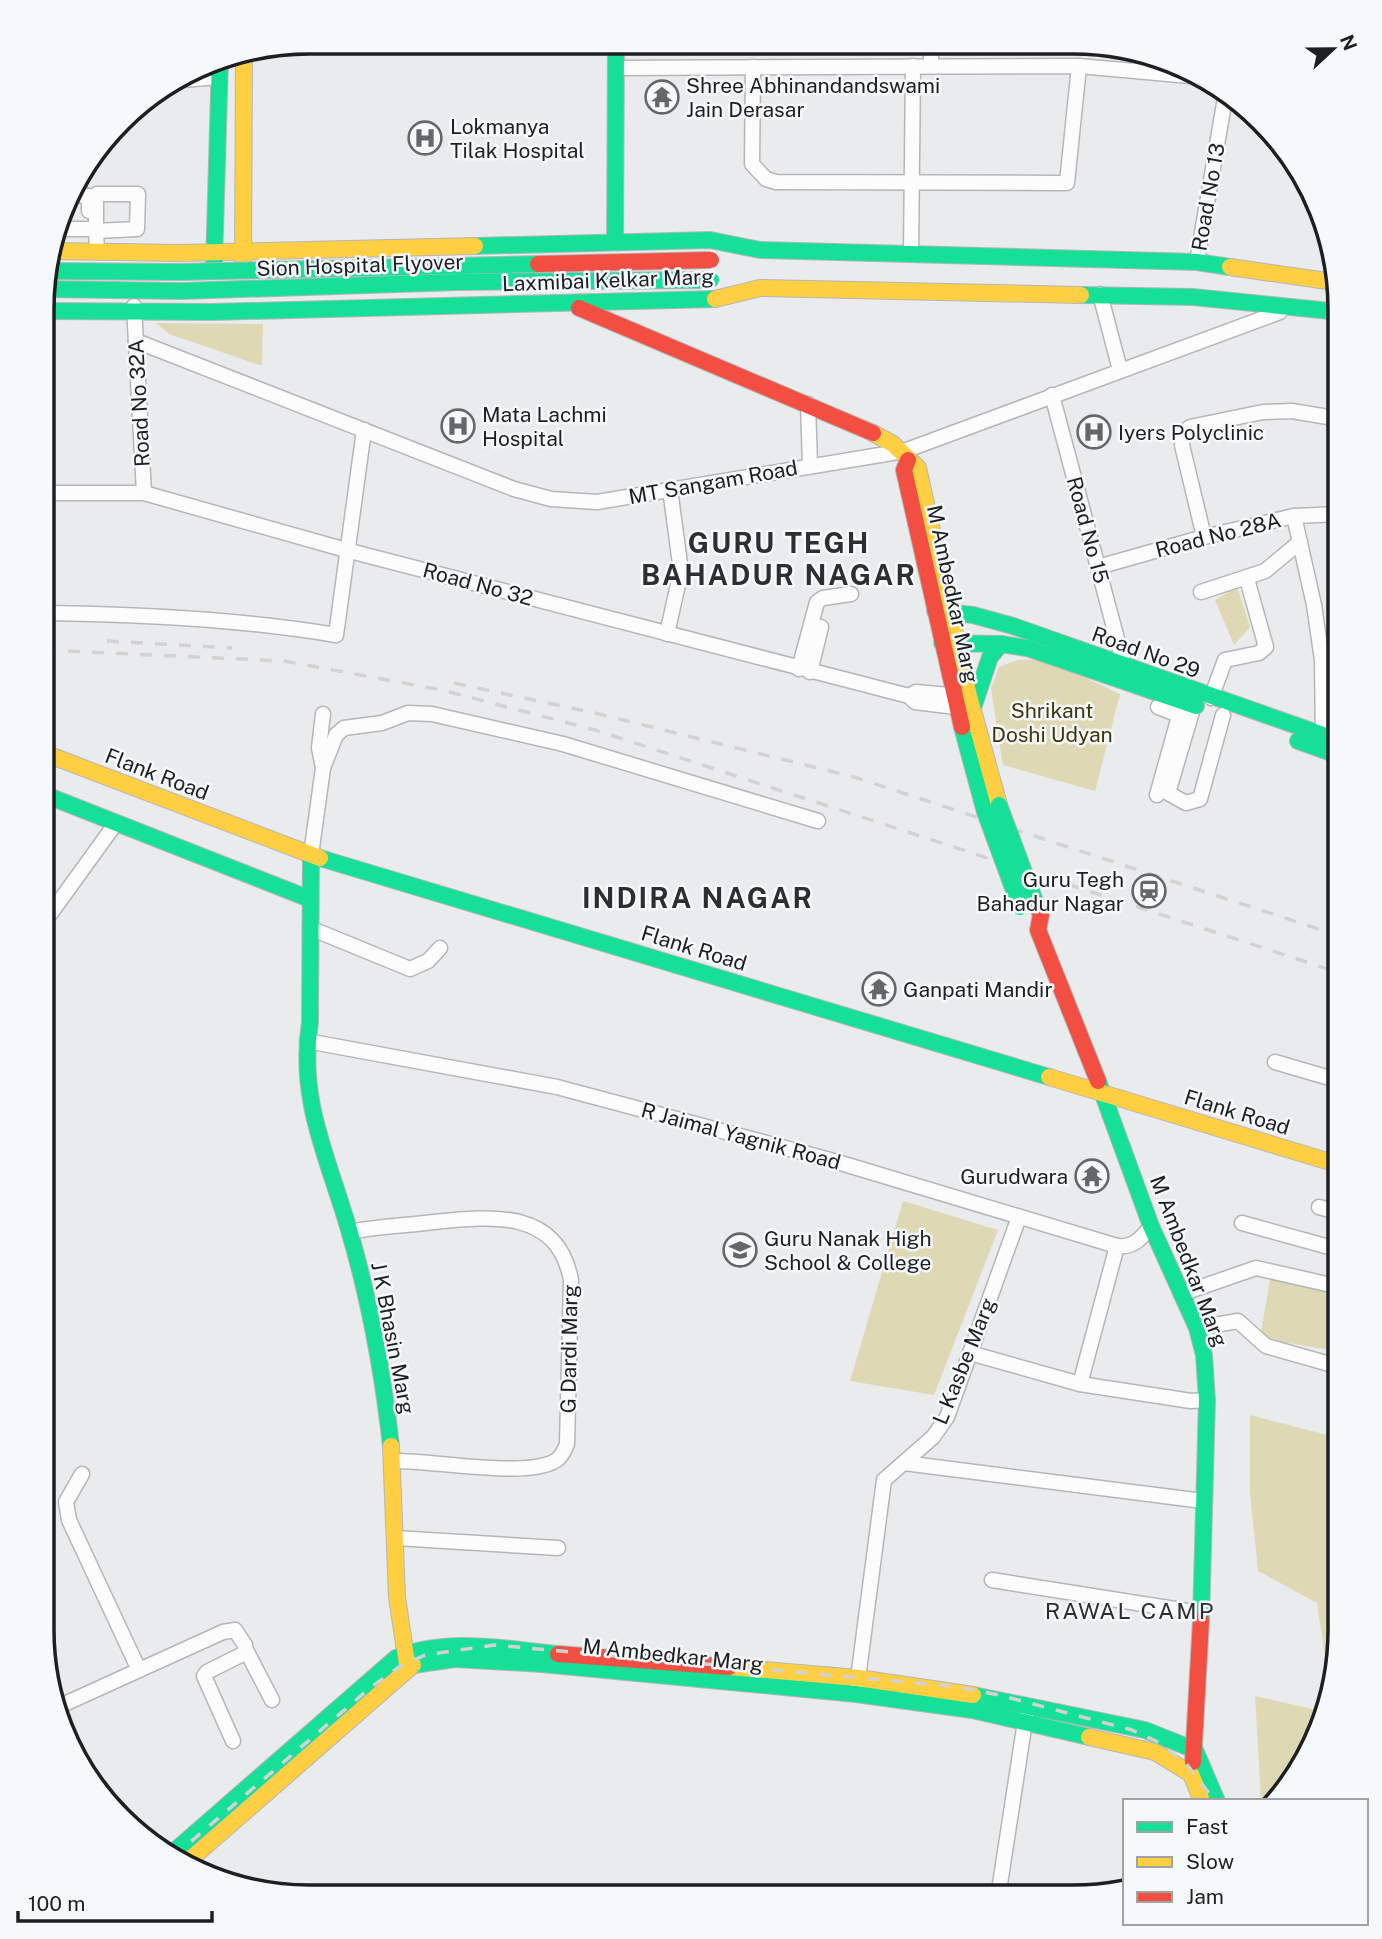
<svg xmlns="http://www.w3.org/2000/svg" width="1382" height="1939" viewBox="0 0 1382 1939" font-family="'Public Sans',sans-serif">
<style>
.green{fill:#dfd8b4}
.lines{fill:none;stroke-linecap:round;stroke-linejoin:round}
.street-casing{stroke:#b5b6b8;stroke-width:17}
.fast-casing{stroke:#b5b6b8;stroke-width:18}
.slow-casing{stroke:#b5b6b8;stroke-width:18}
.jam-casing{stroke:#b5b6b8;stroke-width:18}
.street{stroke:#fcfcfc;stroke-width:14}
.fast{stroke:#16e098;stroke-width:16}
.slow{stroke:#ffcf43;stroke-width:16}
.jam{stroke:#f24e42;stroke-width:16}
.rail{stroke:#d2d2d3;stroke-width:3.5;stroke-dasharray:12 12;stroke-linecap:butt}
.fast-bridge-casing{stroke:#b5b6b8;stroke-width:18;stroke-linecap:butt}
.jam-bridge-casing{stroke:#b5b6b8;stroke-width:18;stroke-linecap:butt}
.fast-bridge{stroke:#16e098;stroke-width:16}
.jam-bridge{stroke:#f24e42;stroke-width:16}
.labels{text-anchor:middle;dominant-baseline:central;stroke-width:5;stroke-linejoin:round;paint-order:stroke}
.poi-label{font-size:21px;fill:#1e1f20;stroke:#f6f9fb;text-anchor:start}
.street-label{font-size:21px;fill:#1e1f20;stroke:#f6f9fb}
.park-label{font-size:21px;fill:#3f3709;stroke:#f6f9fb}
.neighbourhood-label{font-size:23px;letter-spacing:2px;fill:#2c2e2f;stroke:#f6f9fb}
.district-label{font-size:28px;font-weight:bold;letter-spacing:2px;fill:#2c2e2f;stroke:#f6f9fb}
.rim{fill:none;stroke:#1e1f20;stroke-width:3.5}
</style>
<rect width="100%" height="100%" fill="#eaebed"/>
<g class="green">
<path d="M 156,323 L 263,324 L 262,366 L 169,334 Z"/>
<path d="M 1237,587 L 1250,627 L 1234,645 L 1215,600 Z"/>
<path d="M 1046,659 L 1120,694 L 1095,791 L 1003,765 L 991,689 L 999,667 L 1018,660 Z"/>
<path d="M 903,1201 L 998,1230 L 934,1395 L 850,1381 Z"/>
<path d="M 1271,1274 L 1340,1286 L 1340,1352 L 1260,1338 Z"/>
<path d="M 1250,1415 L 1339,1438 C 1339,1527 1350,1629 1326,1714 C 1317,1745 1296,1777 1275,1801 L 1261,1801 L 1255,1696 L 1317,1710 L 1330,1689 L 1317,1603 L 1258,1571 L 1250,1493 Z"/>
</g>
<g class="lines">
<defs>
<g id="street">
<path d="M 931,44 L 931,66"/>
<path d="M 753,67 L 752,164 L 766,179 L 776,182 L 1059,183 L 1067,183 L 1079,66"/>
<path d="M 616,68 L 1079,66 L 1201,77"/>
<path d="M 182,80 L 219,77"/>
<path d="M 71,195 L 89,196 L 89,211"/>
<path d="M 59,229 L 89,229"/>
<path d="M 96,231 L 137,229 L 138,194 L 97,194 L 96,196 L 96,231 L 97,252"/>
<path d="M 911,254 L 913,66"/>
<path d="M 1197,262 L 1226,92"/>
<path d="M 1100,294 L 1120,370"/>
<path d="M 134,306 L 144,493"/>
<path d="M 136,341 L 514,489 L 551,499 L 597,502 L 904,451 L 1280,312"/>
<path d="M 1052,395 L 1124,665 L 1123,671"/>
<path d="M 808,404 L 810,465"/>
<path d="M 44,493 L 144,493 L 346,550 L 909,696"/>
<path d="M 1294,516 L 1314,605 L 1322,660 L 1323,742"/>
<path d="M 1204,537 L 1182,445 L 1183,434 L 1190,427 L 1263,412 L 1292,411 L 1340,419"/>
<path d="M 1098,567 L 1204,537 L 1294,516 L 1340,514"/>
<path d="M 1201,592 L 1265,571 L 1300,542"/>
<path d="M 44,613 C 142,614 239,619 336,635 L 364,430"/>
<path d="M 667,634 L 681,571 L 670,489"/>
<path d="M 799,669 L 817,602 L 823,598 L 851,594"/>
<path d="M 810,672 L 821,627"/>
<path d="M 960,696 L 916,692 L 909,696 L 915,702 L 964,708"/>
<path d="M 1211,698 L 1225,660 L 1259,653 L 1266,647 L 1247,579"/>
<path d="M 1194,705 L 1168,793 L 1186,803 L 1200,799 L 1223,715"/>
<path d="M 1158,707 L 1179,715"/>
<path d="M 323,768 L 336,735 L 344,728 L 382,723 L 408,713 L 432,714 L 563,744 L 818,821"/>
<path d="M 1157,795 L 1183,702"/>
<path d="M 311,855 L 323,768 L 319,748 L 323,714"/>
<path d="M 43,924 L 116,823"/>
<path d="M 310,928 L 410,969 L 428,961 L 440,948"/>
<path d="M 307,1041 L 557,1087 L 834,1161 L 1117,1246 C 1133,1248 1141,1239 1151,1226"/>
<path d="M 1275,1062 L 1340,1081"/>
<path d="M 1319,1207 L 1340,1213"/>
<path d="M 1242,1223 L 1340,1250"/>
<path d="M 350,1232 C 374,1227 400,1226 425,1223 C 484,1217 557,1205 571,1280 L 567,1444 C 565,1449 562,1455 559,1458 C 535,1481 428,1459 392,1461"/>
<path d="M 1181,1294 L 1256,1268 L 1340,1287"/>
<path d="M 1197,1328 L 1238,1321 L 1266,1346 L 1340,1367"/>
<path d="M 970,1353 L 1080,1384 L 1191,1401 L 1207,1400"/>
<path d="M 1080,1384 L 1117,1246"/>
<path d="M 904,1463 L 1203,1501"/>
<path d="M 82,1474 L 66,1502 L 69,1520 L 139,1670"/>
<path d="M 396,1538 L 558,1548"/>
<path d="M 992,1580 L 1200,1613"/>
<path d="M 246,1650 L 272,1700"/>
<path d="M 857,1686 L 884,1480 L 933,1437 L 947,1417 L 1019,1217"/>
<path d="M 60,1706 L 223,1632 L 235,1630 L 245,1645 L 245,1653 L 207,1672 L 204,1676 L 233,1741"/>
<path d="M 998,1897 L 1026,1715"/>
</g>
<g id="fast">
<path d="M 615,242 L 616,43"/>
<path d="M 475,246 L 710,240 L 760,250 L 1197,262 L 1230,267"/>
<path d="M 214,266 L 220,58"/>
<path d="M 1081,295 L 1193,297 L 1340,312"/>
<path d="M 44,311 L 212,312 L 715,299"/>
<path d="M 935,611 L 973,615 L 1013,626 L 1340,741"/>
<path d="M 942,643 L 1001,644 L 1027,648 L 1196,706"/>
<path d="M 974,705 L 990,657 L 1001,644"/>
<path d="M 962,727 L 985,812"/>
<path d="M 1298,741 L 1340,756"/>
<path d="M 43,794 L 310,899"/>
<path d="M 311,855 L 310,1022 C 298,1101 328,1157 349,1230 C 370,1301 383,1374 391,1446"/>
<path d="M 320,858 L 1049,1077"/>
<path d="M 1098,1081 L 1151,1226 L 1197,1328 L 1204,1355 L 1207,1400 L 1201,1620"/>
<path d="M 413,1665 L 455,1659 L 542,1664 L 856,1694 L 972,1710 L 1089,1737"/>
<path d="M 973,1695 L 1145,1730 L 1195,1750 L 1217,1801"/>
<path d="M 66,1733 L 81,1761"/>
<path d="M 170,1855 L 396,1658 C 447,1637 505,1649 558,1654"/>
</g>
<g id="slow">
<path d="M 52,251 L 180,253 L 475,246"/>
<path d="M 243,265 L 244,53"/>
<path d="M 1230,267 L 1334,282"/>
<path d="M 715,299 L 760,288 L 1081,295"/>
<path d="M 873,433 L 893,444 L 918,468 L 969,696 L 999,805"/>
<path d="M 44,753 L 320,858"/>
<path d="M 1049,1077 L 1340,1165"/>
<path d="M 391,1446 L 397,1597 L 407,1664"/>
<path d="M 729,1667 L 858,1678 L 973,1695"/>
<path d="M 1089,1737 L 1155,1752 L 1191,1774 L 1202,1801"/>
<path d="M 185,1864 L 413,1665"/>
</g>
<g id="jam">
<path d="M 579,308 L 873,433"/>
<path d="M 908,460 L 904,470 L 962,727"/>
<path d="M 1035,901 L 1041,915 L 1038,930 L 1098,1081"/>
<path d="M 558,1654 L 729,1667"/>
<path d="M 1193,1762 L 1201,1620"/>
</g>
</defs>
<use href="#street" class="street-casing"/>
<use href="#fast" class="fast-casing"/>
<use href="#slow" class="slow-casing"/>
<use href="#jam" class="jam-casing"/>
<use href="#street" class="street"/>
<use href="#fast" class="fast"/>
<use href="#slow" class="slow"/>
<use href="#jam" class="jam"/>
<g class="rail">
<path d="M 107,641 L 232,648"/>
<path d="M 44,650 L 284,661 L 442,690 L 595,730 L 1340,973"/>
<path d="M 454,683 L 595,713 L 854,777 L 1340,936"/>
<path d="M 173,1857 L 370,1688 L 399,1667 L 425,1655 L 494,1645 L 951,1686 L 999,1695 L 1132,1730 L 1156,1741 L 1185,1762 L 1215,1801"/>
</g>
<defs>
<g id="fast-bridge">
<path d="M 45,271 L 181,272 L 538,264"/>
<path d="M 44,289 L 181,291 L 460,282 L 711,280"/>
<path d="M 999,805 L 1035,901"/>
<path d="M 985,812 L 1020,907"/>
</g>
<path id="jam-bridge" d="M 538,264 L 711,260"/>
</defs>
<use href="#fast-bridge" class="fast-bridge-casing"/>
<use href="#jam-bridge" class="jam-bridge-casing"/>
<use href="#fast-bridge" class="fast-bridge"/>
<use href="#jam-bridge" class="jam-bridge"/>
</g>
<defs>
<symbol id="temple-ring" viewBox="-11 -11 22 22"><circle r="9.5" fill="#f6f9fb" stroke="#656668" stroke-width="1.5"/><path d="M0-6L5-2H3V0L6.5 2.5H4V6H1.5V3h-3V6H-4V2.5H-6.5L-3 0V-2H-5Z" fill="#656668"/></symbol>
<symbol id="hospital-ring" viewBox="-11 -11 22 22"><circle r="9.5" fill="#f6f9fb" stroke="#656668" stroke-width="1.5"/><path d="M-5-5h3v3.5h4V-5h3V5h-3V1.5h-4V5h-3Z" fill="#656668"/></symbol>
<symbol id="station-ring" viewBox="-11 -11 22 22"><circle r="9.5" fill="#f6f9fb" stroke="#656668" stroke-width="1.5"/><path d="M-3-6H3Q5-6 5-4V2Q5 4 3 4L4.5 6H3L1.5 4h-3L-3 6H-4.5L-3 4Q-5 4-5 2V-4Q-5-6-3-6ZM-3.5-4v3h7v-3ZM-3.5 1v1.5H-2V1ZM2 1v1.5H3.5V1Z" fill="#656668"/></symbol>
<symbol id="university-ring" viewBox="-11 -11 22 22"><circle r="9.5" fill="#f6f9fb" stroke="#656668" stroke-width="1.5"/><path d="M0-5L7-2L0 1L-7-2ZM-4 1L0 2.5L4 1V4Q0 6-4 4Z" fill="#656668"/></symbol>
</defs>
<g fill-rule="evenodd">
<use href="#temple-ring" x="643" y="78" width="38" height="38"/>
<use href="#hospital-ring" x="406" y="119" width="38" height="38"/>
<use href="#hospital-ring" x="439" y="407" width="38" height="38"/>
<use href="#hospital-ring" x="1075" y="413" width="38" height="38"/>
<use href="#station-ring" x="1130" y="872" width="38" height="38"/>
<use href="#temple-ring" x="860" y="970" width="38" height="38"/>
<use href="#temple-ring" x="1073" y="1157" width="38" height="38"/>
<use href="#university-ring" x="721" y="1231" width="38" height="38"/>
</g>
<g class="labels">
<g class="poi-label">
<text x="686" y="85">Shree Abhinandandswami<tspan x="686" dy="24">Jain Derasar</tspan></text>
<text x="450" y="126">Lokmanya<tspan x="450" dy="24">Tilak Hospital</tspan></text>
<text x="482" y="414">Mata Lachmi<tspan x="482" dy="24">Hospital</tspan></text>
<text x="1118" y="432">Iyers Polyclinic</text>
<text x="1124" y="879" text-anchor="end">Guru Tegh<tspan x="1124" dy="24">Bahadur Nagar</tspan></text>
<text x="903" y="989">Ganpati Mandir</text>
<text x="1068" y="1176" text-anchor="end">Gurudwara</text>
<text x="764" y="1238">Guru Nanak High<tspan x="764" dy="24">School &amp; College</tspan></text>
</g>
<g class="street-label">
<text transform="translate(1208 197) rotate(-80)">Road No 13</text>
<text transform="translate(360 265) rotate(-2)">Sion Hospital Flyover</text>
<text transform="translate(608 280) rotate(-2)">Laxmibai Kelkar Marg</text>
<text transform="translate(139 403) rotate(-93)">Road No 32A</text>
<text transform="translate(713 482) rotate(-10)">MT Sangam Road</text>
<text transform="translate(1088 530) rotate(75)">Road No 15</text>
<text transform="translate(1218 535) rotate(-14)">Road No 28A</text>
<text transform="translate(478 584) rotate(15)">Road No 32</text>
<text transform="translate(953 594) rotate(78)">M Ambedkar Marg</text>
<text transform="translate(1146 652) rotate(20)">Road No 29</text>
<text transform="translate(157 774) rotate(21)">Flank Road</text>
<text transform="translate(694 948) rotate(17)">Flank Road</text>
<text transform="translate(1237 1112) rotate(17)">Flank Road</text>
<text transform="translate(741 1136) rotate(15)">R Jaimal Yagnik Road</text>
<text transform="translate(1189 1261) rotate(69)">M Ambedkar Marg</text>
<text transform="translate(393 1338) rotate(79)">J K Bhasin Marg</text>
<text transform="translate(569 1349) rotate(-89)">G Dardi Marg</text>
<text transform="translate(964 1361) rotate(-68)">L Kasbe Marg</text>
<text transform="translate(673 1655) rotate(6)">M Ambedkar Marg</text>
</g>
<g class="park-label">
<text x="1052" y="710">Shrikant<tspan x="1052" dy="24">Doshi Udyan</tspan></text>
</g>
<g class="neighbourhood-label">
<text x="1130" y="1610">RAWAL CAMP</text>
</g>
<g class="district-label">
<text x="779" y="542">GURU TEGH<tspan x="779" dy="32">BAHADUR NAGAR</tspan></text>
<text x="698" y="897">INDIRA NAGAR</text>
</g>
</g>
<path d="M0 0H1382V1939H0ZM309 54H1073A255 255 0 0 1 1328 309V1630A255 255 0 0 1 1073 1885H309A255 255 0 0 1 54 1630V309A255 255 0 0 1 309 54Z" fill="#f6f9fb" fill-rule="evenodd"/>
<path class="rim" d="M309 54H1073A255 255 0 0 1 1328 309V1630A255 255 0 0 1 1073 1885H309A255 255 0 0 1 54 1630V309A255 255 0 0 1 309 54Z"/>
<rect x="1123" y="1799" width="245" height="126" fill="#f6f9fb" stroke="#a0a2a3" stroke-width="2"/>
<rect x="1137" y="1822" width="35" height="10" fill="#16e098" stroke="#a0a2a3" stroke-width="2"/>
<text x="1186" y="1834" font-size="21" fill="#1e1f20">Fast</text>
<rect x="1137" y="1857" width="35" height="10" fill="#ffcf43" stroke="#a0a2a3" stroke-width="2"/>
<text x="1186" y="1869" font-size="21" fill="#1e1f20">Slow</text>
<rect x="1137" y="1892" width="35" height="10" fill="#f24e42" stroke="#a0a2a3" stroke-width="2"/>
<text x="1186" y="1904" font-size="21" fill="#1e1f20">Jam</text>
<g transform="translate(1333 49) rotate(68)" stroke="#f6f9fb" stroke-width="5" paint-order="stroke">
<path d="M0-5L12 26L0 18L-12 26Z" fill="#1e1f20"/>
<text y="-10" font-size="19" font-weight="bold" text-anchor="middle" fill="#1e1f20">N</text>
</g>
<path d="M18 1911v10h194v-10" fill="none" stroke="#1e1f20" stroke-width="3.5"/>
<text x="28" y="1911" font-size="21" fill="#1e1f20" stroke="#f6f9fb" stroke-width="5" paint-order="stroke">100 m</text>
</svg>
